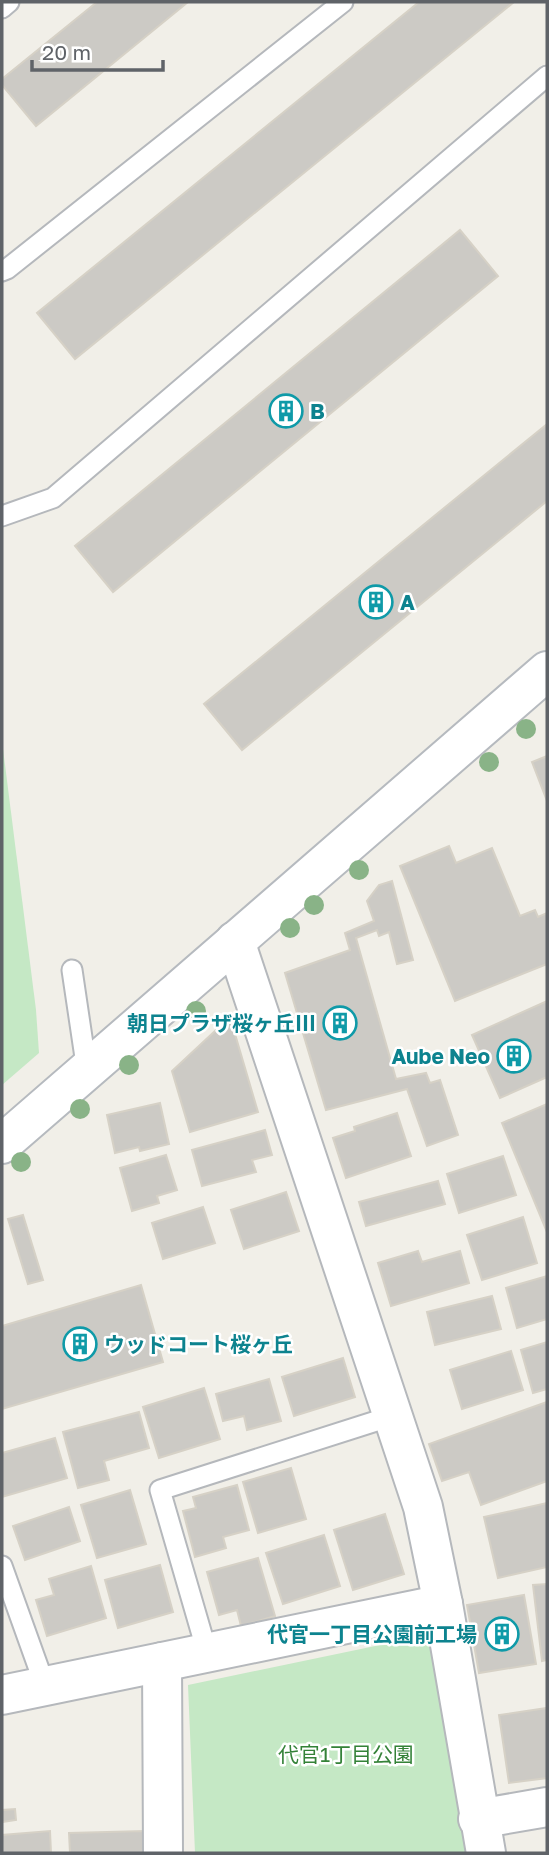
<svg xmlns="http://www.w3.org/2000/svg" width="549" height="1855" viewBox="0 0 549 1855" font-family="'Golos Text','Noto Sans JP',sans-serif">
<style>
.green{fill:#c5e8c5}
.building{fill:#cccac5;stroke:#d6d1c6;stroke-width:2}
.lines{fill:none;stroke-linecap:round;stroke-linejoin:round}
.lane-casing{stroke:#b5b8bc;stroke-width:23}
.street-casing{stroke:#b5b8bc;stroke-width:42}
.secondary-casing{stroke:#b6babf;stroke-width:42}
.lane{stroke:#fff;stroke-width:19}
.street{stroke:#fff;stroke-width:38}
.secondary{stroke:#fff;stroke-width:38}
.tree{fill:#89b387}
.labels{text-anchor:middle;dominant-baseline:central;stroke-width:5;stroke-linejoin:round;paint-order:stroke}
.culture-label{font-size:21px;font-weight:bold;fill:#0d838f;stroke:#fff;text-anchor:start}
.park-label{font-size:21px;fill:#348238;stroke:#fff}
</style>
<rect width="100%" height="100%" fill="#f1efe8"/>
<g class="green">
<path d="M 2,741 L 36,1010 L 39,1053 L 2,1085 Z"/>
<path d="M 428,1635 L 467,1853 L 195,1853 L 188,1685 Z"/>
</g>
<g class="building">
<path d="M 97,2 L 188,2 L 36,126 L 2,85 L 2,79 Z"/>
<path d="M 419,2 L 514,2 L 75,359 L 37,313 Z"/>
<path d="M 460,230 L 498,276 L 113,592 L 75,546 Z"/>
<path d="M 547,424 L 547,501 L 242,750 L 204,704 Z"/>
<path d="M 547,756 L 547,801 L 532,762 Z"/>
<path d="M 449,846 L 456,863 L 492,848 L 520,916 L 535,910 L 538,917 L 547,913 L 547,964 L 455,1001 L 400,866 Z"/>
<path d="M 392,881 L 413,960 L 397,964 L 389,932 L 379,936 L 377,930 L 356,938 L 396,1079 L 426,1073 L 430,1083 L 440,1080 L 458,1135 L 427,1146 L 407,1089 L 326,1110 L 285,973 L 350,950 L 345,933 L 374,921 L 367,901 L 379,885 Z"/>
<path d="M 547,1001 L 547,1077 L 500,1098 L 472,1035 Z"/>
<path d="M 230,1017 L 258,1112 L 190,1132 L 172,1071 Z"/>
<path d="M 160,1103 L 169,1144 L 140,1151 L 139,1147 L 115,1153 L 107,1115 Z"/>
<path d="M 547,1104 L 547,1232 L 502,1123 Z"/>
<path d="M 397,1113 L 411,1156 L 346,1178 L 333,1138 L 355,1131 L 354,1127 Z"/>
<path d="M 265,1130 L 272,1155 L 252,1160 L 256,1172 L 202,1186 L 192,1150 Z"/>
<path d="M 166,1155 L 177,1190 L 157,1196 L 159,1203 L 132,1211 L 120,1168 Z"/>
<path d="M 503,1156 L 516,1195 L 459,1213 L 447,1174 Z"/>
<path d="M 438,1181 L 445,1204 L 366,1226 L 359,1202 Z"/>
<path d="M 286,1192 L 299,1231 L 244,1249 L 231,1210 Z"/>
<path d="M 203,1207 L 215,1243 L 163,1259 L 152,1223 Z"/>
<path d="M 23,1215 L 43,1280 L 28,1284 L 8,1219 Z"/>
<path d="M 523,1217 L 537,1263 L 482,1280 L 467,1235 Z"/>
<path d="M 418,1251 L 422,1262 L 460,1251 L 469,1283 L 391,1306 L 378,1263 Z"/>
<path d="M 547,1276 L 547,1319 L 517,1328 L 506,1288 Z"/>
<path d="M 141,1285 L 163,1362 L 2,1409 L 2,1326 Z"/>
<path d="M 492,1296 L 501,1329 L 435,1345 L 427,1312 Z"/>
<path d="M 547,1342 L 547,1389 L 533,1393 L 521,1350 Z"/>
<path d="M 511,1351 L 523,1390 L 462,1409 L 450,1370 Z"/>
<path d="M 343,1358 L 355,1397 L 294,1416 L 282,1377 Z"/>
<path d="M 269,1379 L 281,1421 L 247,1430 L 244,1416 L 223,1421 L 216,1394 Z"/>
<path d="M 204,1388 L 220,1439 L 159,1458 L 143,1407 Z"/>
<path d="M 547,1402 L 547,1481 L 481,1505 L 469,1472 L 442,1481 L 429,1444 Z"/>
<path d="M 139,1412 L 149,1448 L 104,1461 L 109,1480 L 78,1488 L 63,1432 Z"/>
<path d="M 55,1438 L 67,1478 L 2,1497 L 2,1453 Z"/>
<path d="M 291,1468 L 306,1519 L 258,1533 L 243,1482 Z"/>
<path d="M 237,1485 L 249,1530 L 223,1537 L 226,1548 L 195,1557 L 183,1511 L 196,1508 L 193,1497 Z"/>
<path d="M 130,1490 L 146,1544 L 97,1558 L 81,1505 Z"/>
<path d="M 547,1503 L 547,1567 L 498,1578 L 484,1517 Z"/>
<path d="M 69,1507 L 80,1541 L 25,1560 L 13,1526 Z"/>
<path d="M 385,1514 L 404,1574 L 353,1590 L 334,1530 Z"/>
<path d="M 324,1535 L 340,1586 L 283,1604 L 266,1553 Z"/>
<path d="M 258,1558 L 275,1616 L 241,1626 L 237,1610 L 219,1615 L 207,1572 Z"/>
<path d="M 160,1565 L 173,1612 L 118,1628 L 105,1580 Z"/>
<path d="M 91,1566 L 106,1618 L 47,1636 L 36,1600 L 54,1595 L 49,1579 Z"/>
<path d="M 547,1584 L 547,1660 L 542,1661 L 533,1585 Z"/>
<path d="M 524,1595 L 536,1664 L 479,1673 L 467,1605 Z"/>
<path d="M 547,1708 L 547,1778 L 509,1783 L 499,1715 Z"/>
<path d="M 15,1809 L 16,1820 L 2,1822 L 2,1810 Z"/>
<path d="M 50,1831 L 51,1853 L 2,1853 L 2,1835 Z"/>
<path d="M 145,1831 L 145,1853 L 70,1853 L 69,1833 Z"/>
</g>
<g class="lines">
<defs>
<g id="lane">
<path d="M 2,8 L 9,2"/>
<path d="M 2,271 L 7,269 L 343,2"/>
<path d="M 2,516 L 53,498 L 547,76"/>
<path d="M 72,970 L 87,1071"/>
<path d="M 2,1566 L 45,1686"/>
<path d="M 207,1652 L 160,1490 L 392,1416"/>
</g>
<g id="street">
<path d="M 235,941 L 423,1507 L 443,1604 L 486,1853"/>
<path d="M 162,1662 L 163,1853"/>
<path d="M 2,1695 L 443,1604"/>
<path d="M 478,1819 L 547,1807"/>
</g>
<path id="secondary" d="M 2,1144 L 547,671"/>
</defs>
<use href="#lane" class="lane-casing"/>
<use href="#street" class="street-casing"/>
<use href="#secondary" class="secondary-casing"/>
<use href="#lane" class="lane"/>
<use href="#street" class="street"/>
<use href="#secondary" class="secondary"/>
</g>
<g class="tree">
<circle cx="526" cy="729" r="10"/>
<circle cx="489" cy="762" r="10"/>
<circle cx="359" cy="870" r="10"/>
<circle cx="314" cy="905" r="10"/>
<circle cx="290" cy="928" r="10"/>
<circle cx="196" cy="1011" r="10"/>
<circle cx="129" cy="1065" r="10"/>
<circle cx="80" cy="1109" r="10"/>
<circle cx="21" cy="1162" r="10"/>
</g>
<defs>
<symbol id="building-ring" viewBox="-11 -11 22 22"><circle r="9.5" fill="#fff" stroke="#0f9aa8" stroke-width="1.5"/><path d="M-4-6H4V6H1V3H-1V6H-4ZM-2.5-4.3h1.7v1.8h-1.7ZM.8-4.3h1.7v1.8H.8ZM-2.5-1h1.7V.8h-1.7ZM.8-1h1.7V.8H.8Z" fill="#0f9aa8"/></symbol>
</defs>
<g fill-rule="evenodd">
<use href="#building-ring" x="267" y="392" width="38" height="38"/>
<use href="#building-ring" x="357" y="583" width="38" height="38"/>
<use href="#building-ring" x="321" y="1004" width="38" height="38"/>
<use href="#building-ring" x="495" y="1037" width="38" height="38"/>
<use href="#building-ring" x="61" y="1325" width="38" height="38"/>
<use href="#building-ring" x="483" y="1615" width="38" height="38"/>
</g>
<g class="labels">
<g class="culture-label">
<text x="310" y="411">B</text>
<text x="400" y="602">A</text>
<text x="316" y="1023" text-anchor="end">朝日プラザ桜ヶ丘Ⅲ</text>
<text x="490" y="1056" text-anchor="end">Aube Neo</text>
<text x="104" y="1344">ウッドコート桜ヶ丘</text>
<text x="477" y="1634" text-anchor="end">代官一丁目公園前工場</text>
</g>
<g class="park-label">
<text x="346" y="1754">代官1丁目公園</text>
</g>
</g>
<rect width="549" height="1855" fill="none" stroke="#5f6368" stroke-width="7"/>
<path d="M32 60v10h131v-10" fill="none" stroke="#5f6368" stroke-width="3.5"/>
<text x="42" y="60" font-size="21" fill="#5f6368" stroke="#ffffff" stroke-width="5" paint-order="stroke">20 m</text>
</svg>
